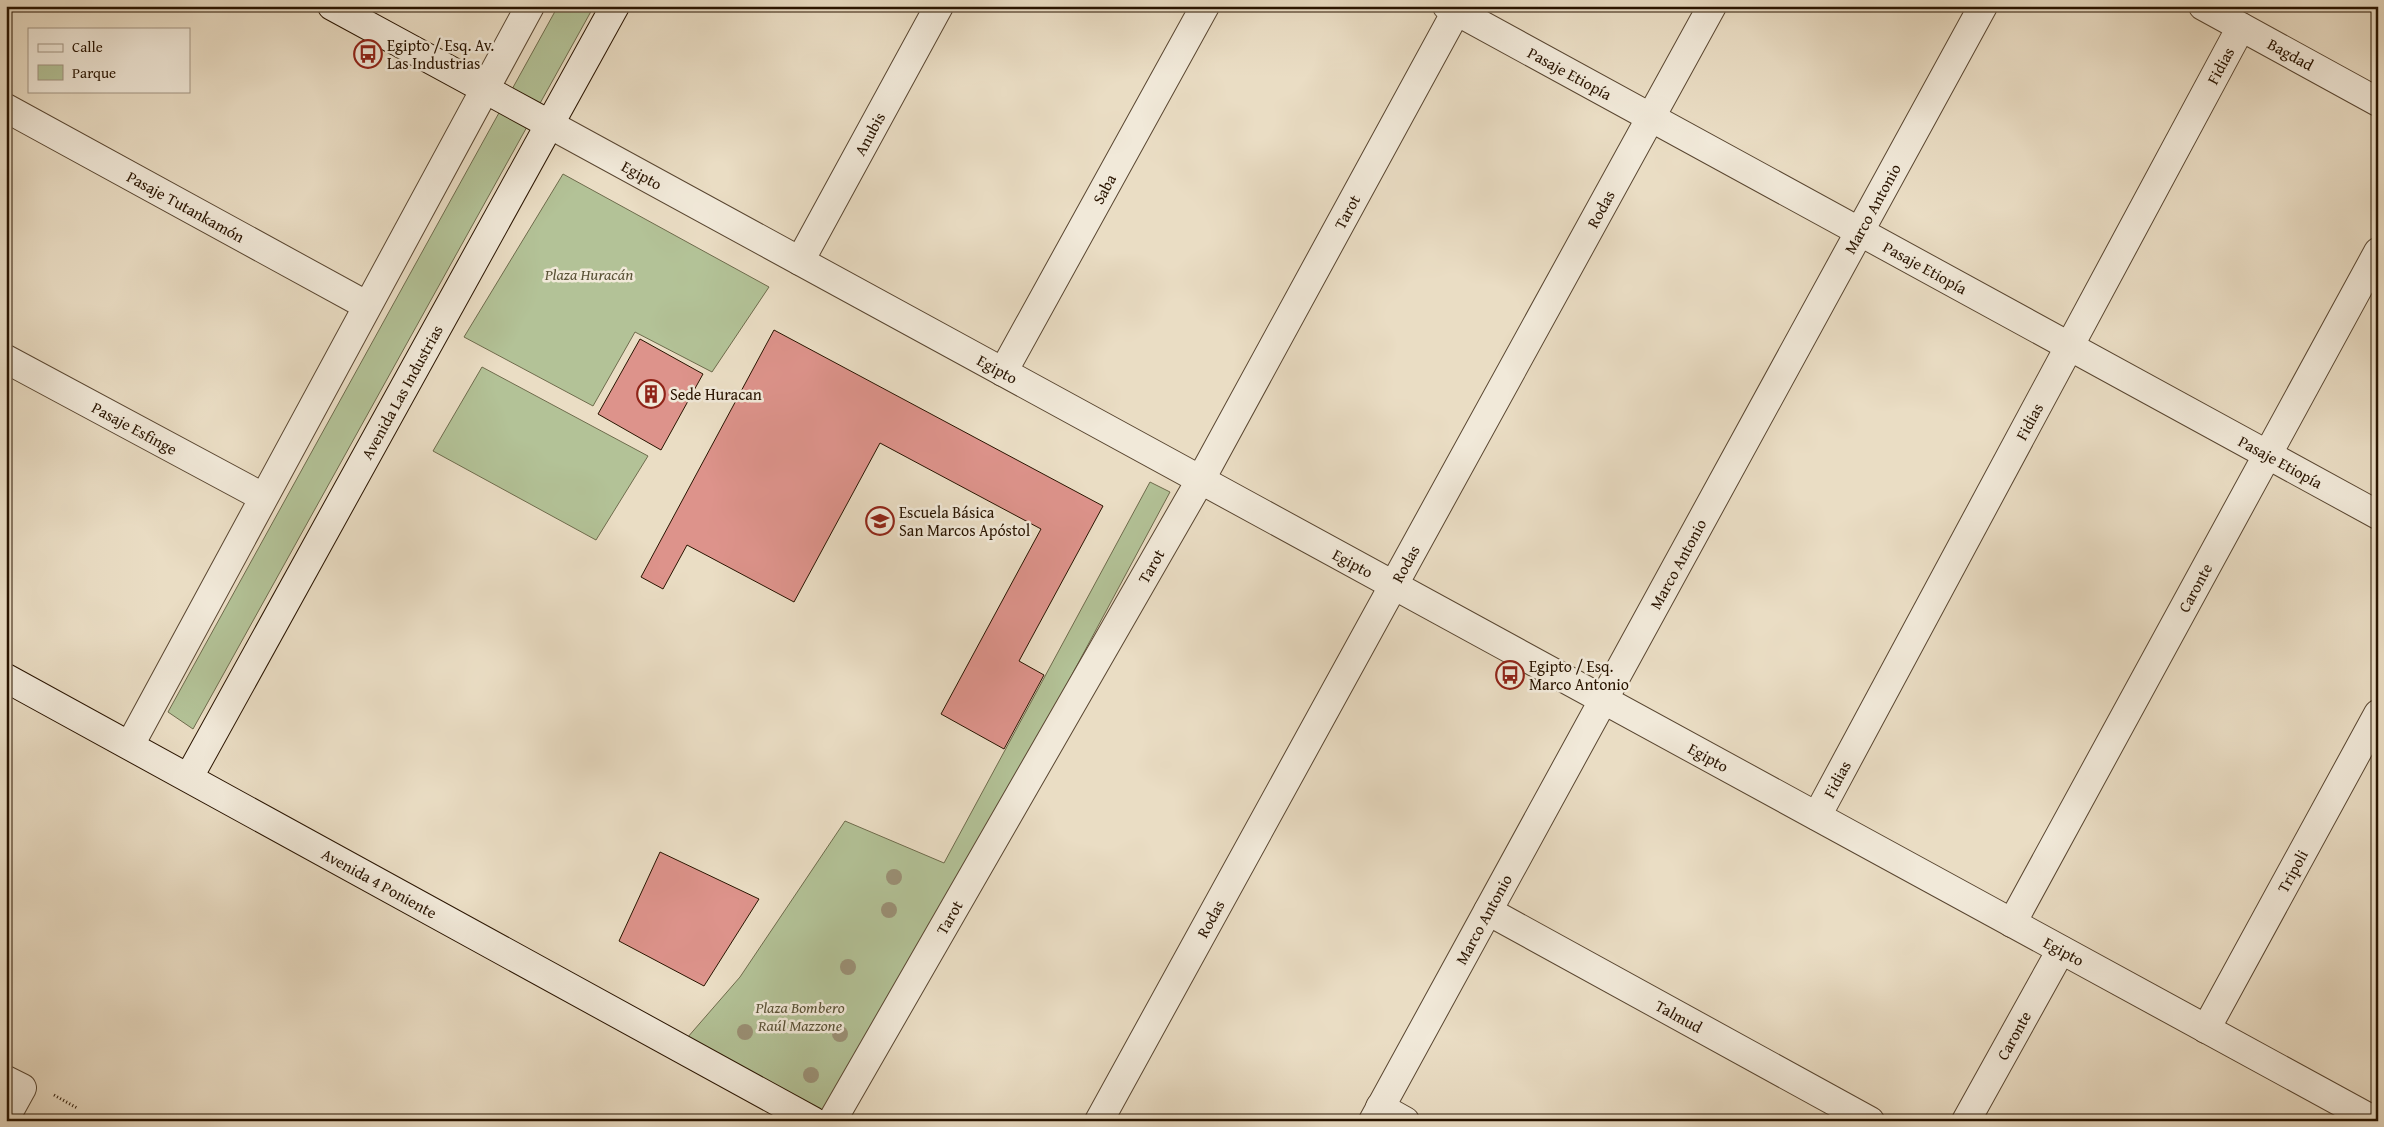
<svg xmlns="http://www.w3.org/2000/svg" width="2384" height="1127" viewBox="0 0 2384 1127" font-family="'Gentium Book Plus',serif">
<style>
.green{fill:#b3c297;stroke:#6e6b4c}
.building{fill:#dd938b;stroke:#291400}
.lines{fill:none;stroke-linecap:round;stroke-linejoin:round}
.street-casing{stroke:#594631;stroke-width:30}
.secondary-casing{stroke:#291400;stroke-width:30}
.path{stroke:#291400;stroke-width:3;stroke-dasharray:1 2.5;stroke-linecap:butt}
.street{stroke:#f1e9d9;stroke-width:28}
.secondary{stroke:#f1e9d9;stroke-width:28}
.tree{fill:#9a9075}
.labels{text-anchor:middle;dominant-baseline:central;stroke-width:5;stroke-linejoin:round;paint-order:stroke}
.poi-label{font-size:16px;fill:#291400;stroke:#f1e9d9;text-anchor:start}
.street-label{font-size:16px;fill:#291400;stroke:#f1e9d9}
.park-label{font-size:16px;font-style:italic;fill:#595135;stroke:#f1e9d9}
</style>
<rect width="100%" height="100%" fill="#eaddc4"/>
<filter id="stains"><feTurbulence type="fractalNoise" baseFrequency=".004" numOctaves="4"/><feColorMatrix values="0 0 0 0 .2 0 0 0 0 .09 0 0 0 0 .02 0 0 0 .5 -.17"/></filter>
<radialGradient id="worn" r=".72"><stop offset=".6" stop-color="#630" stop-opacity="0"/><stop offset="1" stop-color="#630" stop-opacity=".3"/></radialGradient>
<g class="green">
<path d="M 558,6 L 594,6 L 193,729 L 168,712 Z"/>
<path d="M 563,174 L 769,287 L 712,372 L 635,332 L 593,406 L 464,337 Z"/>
<path d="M 482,367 L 648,456 L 596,540 L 433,451 Z"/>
<path d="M 1150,482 L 1170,492 L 980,846 L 825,1114 L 687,1038 L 740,977 L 845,821 L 944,863 Z"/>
</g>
<g class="building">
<path d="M 774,330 L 1103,506 L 1019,661 L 1044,675 L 1004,749 L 941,714 L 1041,529 L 880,443 L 794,602 L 687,545 L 663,589 L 641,577 Z"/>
<path d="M 640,339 L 703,374 L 661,450 L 598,414 Z"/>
<path d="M 660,852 L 759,899 L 704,986 L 619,941 Z"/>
</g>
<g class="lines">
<defs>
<g id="street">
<path id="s1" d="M 1447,6 L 2378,515"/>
<path id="s2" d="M 2203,6 L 2378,102"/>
<path id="s3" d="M 6,108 L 366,305"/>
<path id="s4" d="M 549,124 L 2375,1121"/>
<path id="s5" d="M 800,261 L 939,6"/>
<path id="s6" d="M 6,359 L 263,497"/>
<path id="s7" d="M 1003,372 L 1205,6"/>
<path d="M 130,745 L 530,6"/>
<path id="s8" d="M 1817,816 L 2241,27"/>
<path id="s9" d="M 1488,911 L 1870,1121"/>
<path id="s10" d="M 2012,923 L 2378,252"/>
<path id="s11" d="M 2206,1029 L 2378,714"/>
<path d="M 6,1080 L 22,1088 L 6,1117"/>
<path d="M 1380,1107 L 1405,1121"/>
<path id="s12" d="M 832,1121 L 1201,479 L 1459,6"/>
<path id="s13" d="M 1099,1121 L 1712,6"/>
<path id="s14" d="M 1373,1121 L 1983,6"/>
<path id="s15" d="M 1966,1121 L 2061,950"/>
</g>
<g id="secondary">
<path d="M 332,6 L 549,124"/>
<path id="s16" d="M 6,678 L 813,1121"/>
<path id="s17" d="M 189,777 L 615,6"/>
</g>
</defs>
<use href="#street" class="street-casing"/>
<use href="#secondary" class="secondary-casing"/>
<path class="path" d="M 54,1095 L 77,1108"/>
<use href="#street" class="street"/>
<use href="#secondary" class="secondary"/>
</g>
<g class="tree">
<circle cx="894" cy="877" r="8"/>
<circle cx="889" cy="910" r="8"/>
<circle cx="848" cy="967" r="8"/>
<circle cx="745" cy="1032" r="8"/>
<circle cx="840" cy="1034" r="8"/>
<circle cx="811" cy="1075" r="8"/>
</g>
<defs>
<symbol id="bus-ring" viewBox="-11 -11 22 22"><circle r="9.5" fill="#f1e9d9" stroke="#8f2418" stroke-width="1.5"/><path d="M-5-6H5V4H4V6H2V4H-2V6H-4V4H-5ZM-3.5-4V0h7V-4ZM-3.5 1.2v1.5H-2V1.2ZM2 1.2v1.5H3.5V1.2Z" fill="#8f2418"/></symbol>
<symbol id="building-ring" viewBox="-11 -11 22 22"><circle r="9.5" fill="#f1e9d9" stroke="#8f2418" stroke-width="1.5"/><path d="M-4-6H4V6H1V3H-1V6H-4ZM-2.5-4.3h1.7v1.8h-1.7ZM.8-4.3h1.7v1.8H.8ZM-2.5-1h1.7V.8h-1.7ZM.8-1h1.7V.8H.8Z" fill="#8f2418"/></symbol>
<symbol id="school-ring" viewBox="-11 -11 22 22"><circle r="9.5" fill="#f1e9d9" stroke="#8f2418" stroke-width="1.5"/><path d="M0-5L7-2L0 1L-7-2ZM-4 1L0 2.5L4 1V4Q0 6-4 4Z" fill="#8f2418"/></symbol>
</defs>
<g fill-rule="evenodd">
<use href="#bus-ring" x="352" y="38" width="32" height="32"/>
<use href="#building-ring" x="635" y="378" width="32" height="32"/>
<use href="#school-ring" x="864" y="505" width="32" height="32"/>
<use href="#bus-ring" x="1494" y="659" width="32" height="32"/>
</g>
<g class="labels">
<g class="poi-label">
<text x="387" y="45">Egipto / Esq. Av.<tspan x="387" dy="18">Las Industrias</tspan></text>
<text x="670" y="394">Sede Huracan</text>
<text x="899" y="512">Escuela Básica<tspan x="899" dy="18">San Marcos Apóstol</tspan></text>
<text x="1529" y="666">Egipto / Esq.<tspan x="1529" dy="18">Marco Antonio</tspan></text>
</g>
<g class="street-label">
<text stroke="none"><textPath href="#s2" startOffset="100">Bagdad</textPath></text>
<text stroke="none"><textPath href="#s8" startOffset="852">Fidias</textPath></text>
<text stroke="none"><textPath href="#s1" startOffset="140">Pasaje Etiopía</textPath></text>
<text stroke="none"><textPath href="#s5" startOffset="145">Anubis</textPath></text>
<text stroke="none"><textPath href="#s4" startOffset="106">Egipto</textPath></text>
<text stroke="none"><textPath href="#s7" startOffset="209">Saba</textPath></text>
<text stroke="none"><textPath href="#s3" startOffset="205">Pasaje Tutankamón</textPath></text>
<text stroke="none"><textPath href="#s14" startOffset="1040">Marco Antonio</textPath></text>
<text stroke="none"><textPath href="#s13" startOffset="1041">Rodas</textPath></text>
<text stroke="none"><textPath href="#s12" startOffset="1045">Tarot</textPath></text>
<text stroke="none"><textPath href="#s1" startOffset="545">Pasaje Etiopía</textPath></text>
<text stroke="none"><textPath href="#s4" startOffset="511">Egipto</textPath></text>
<text stroke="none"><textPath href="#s17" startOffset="440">Avenida Las Industrias</textPath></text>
<text stroke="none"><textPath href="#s8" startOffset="448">Fidias</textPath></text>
<text stroke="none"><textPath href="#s6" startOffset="146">Pasaje Esfinge</textPath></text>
<text stroke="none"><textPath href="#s1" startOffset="950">Pasaje Etiopía</textPath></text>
<text stroke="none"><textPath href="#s4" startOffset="916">Egipto</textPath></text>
<text stroke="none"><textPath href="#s13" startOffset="636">Rodas</textPath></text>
<text stroke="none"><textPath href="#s14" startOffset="635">Marco Antonio</textPath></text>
<text stroke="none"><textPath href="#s12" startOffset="640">Tarot</textPath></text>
<text stroke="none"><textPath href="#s10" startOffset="382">Caronte</textPath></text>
<text stroke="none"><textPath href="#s4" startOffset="1321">Egipto</textPath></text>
<text stroke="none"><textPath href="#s8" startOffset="42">Fidias</textPath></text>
<text stroke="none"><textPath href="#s11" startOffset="180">Tripoli</textPath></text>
<text stroke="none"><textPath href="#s16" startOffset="426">Avenida 4 Poniente</textPath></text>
<text stroke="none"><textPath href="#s12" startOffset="235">Tarot</textPath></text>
<text stroke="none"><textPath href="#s13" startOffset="231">Rodas</textPath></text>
<text stroke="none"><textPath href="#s14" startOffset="230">Marco Antonio</textPath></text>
<text stroke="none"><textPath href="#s4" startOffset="1726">Egipto</textPath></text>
<text stroke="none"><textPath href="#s9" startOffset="218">Talmud</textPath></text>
<text stroke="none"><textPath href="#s15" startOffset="98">Caronte</textPath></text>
</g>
<g class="park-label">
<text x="589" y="274">Plaza Huracán</text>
<text x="800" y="1007">Plaza Bombero<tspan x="800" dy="18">Raúl Mazzone</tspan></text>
</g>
</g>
<rect width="2384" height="1127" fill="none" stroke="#eaddc4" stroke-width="25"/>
<rect x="8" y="8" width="2369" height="1112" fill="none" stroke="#291400" stroke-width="2.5"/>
<rect x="12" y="12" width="2359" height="1102" fill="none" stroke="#291400"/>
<rect x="28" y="28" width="162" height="65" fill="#f1e9d9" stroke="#a19482"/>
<rect x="38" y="44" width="25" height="8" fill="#f1e9d9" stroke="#a19482"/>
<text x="72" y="52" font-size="15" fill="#291400">Calle</text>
<rect x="38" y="65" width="25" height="15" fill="#b3c297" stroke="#a19482"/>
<text x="72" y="78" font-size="15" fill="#291400">Parque</text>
<rect width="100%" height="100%" filter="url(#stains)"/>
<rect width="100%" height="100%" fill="url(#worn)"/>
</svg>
